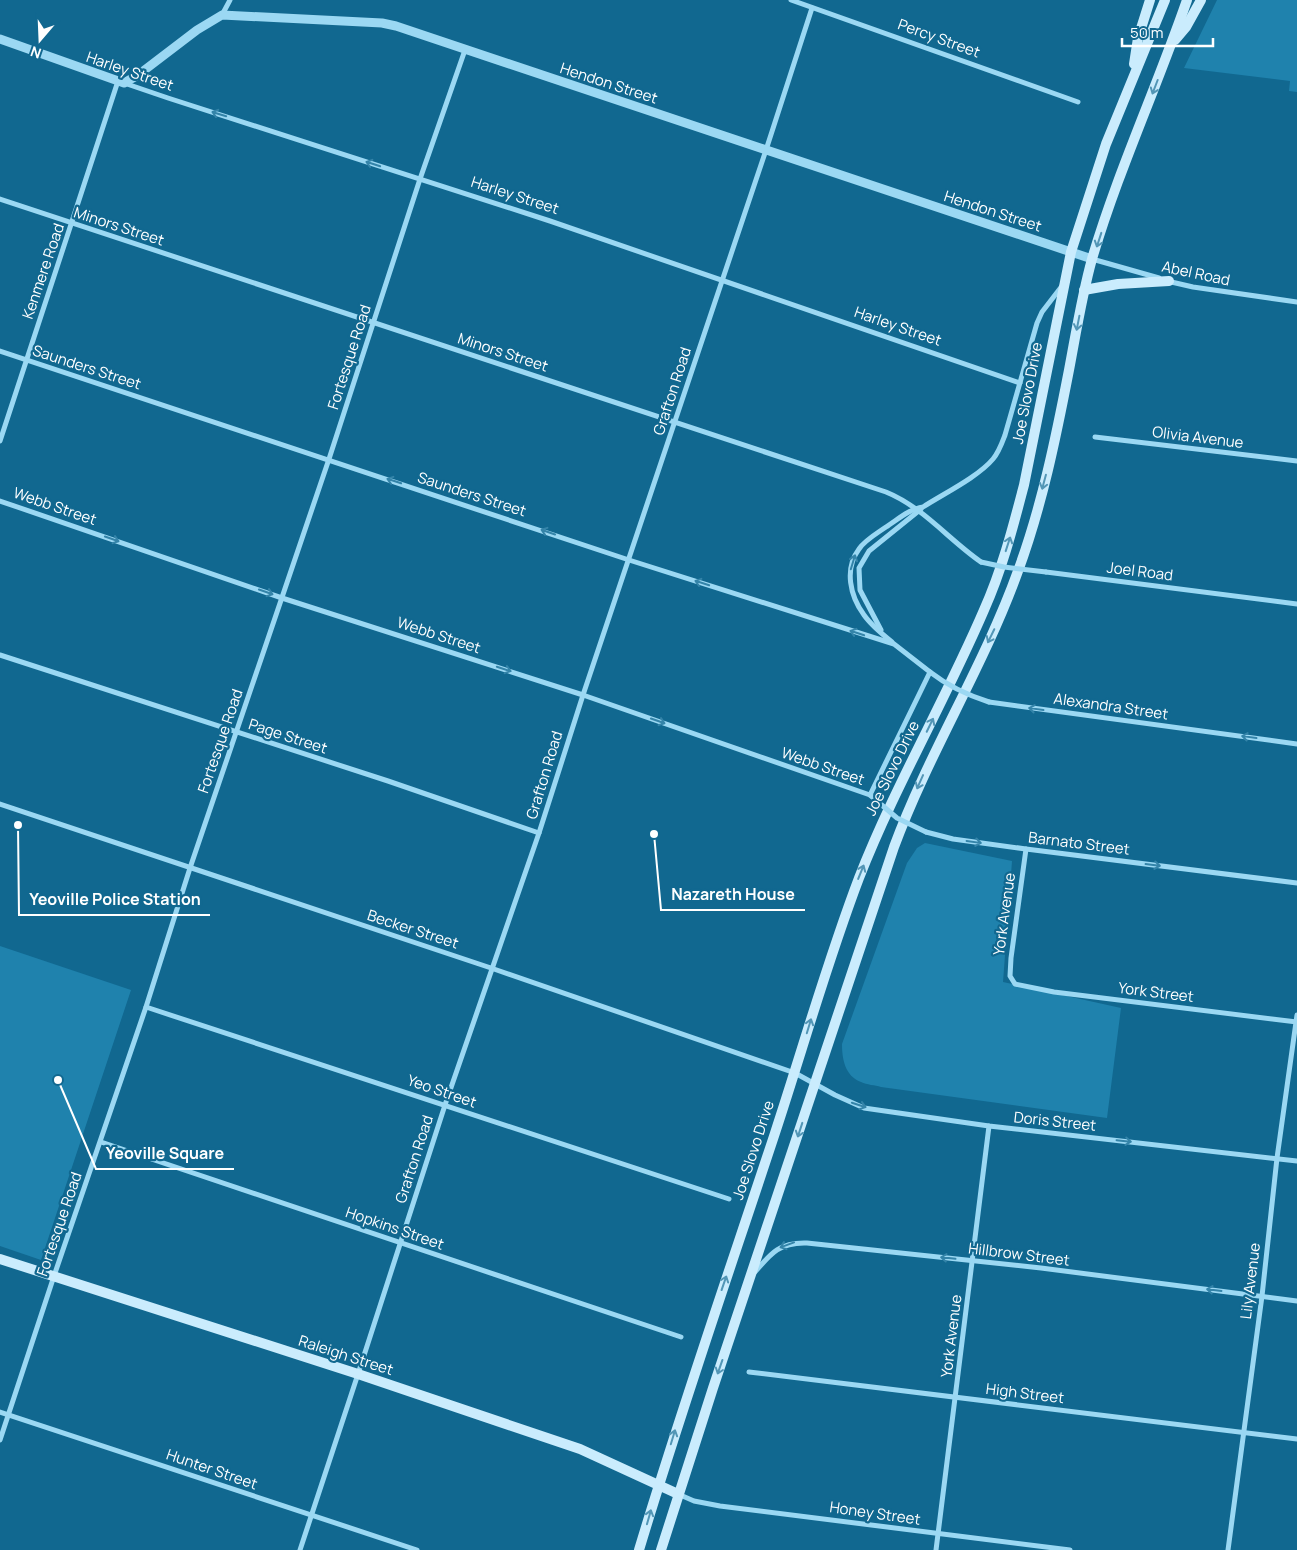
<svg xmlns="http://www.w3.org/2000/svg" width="1297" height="1550" viewBox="0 0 1297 1550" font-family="Manrope,sans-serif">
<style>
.green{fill:#1f82ad}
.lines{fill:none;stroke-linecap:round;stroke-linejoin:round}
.minor{stroke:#9bd8f3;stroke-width:5}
.tertiary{stroke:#9bd8f3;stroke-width:9}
.secondary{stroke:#caecfd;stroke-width:10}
.minor-bridge{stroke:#9bd8f3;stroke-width:5}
.oneway{stroke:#5296b6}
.oneway2{stroke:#3484a9}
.labels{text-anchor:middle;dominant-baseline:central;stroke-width:4.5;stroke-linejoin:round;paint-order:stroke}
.street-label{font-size:15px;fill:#fff;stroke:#116890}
.leader{fill:none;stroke:#fff;stroke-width:2}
.callout-dot{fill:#fff;stroke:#116890;stroke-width:2}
.callout-label{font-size:16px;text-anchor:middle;font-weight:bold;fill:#fff;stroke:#116890;stroke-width:4.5;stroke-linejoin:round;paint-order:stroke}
</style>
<rect width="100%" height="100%" fill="#116890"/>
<g class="green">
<path d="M 1217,0 L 1297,0 L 1297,92 L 1289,91 L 1290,81 L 1184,68 Z"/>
<path d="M 925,843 L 1012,861 L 1003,982 L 1121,1008 L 1107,1118 L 881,1087 C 875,1085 867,1085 861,1082 C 845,1076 842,1059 842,1044 L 907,863 L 917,848 Z"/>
<path d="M 0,946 L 131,990 L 41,1260 L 0,1246 Z"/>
</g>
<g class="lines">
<g class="minor">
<path d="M 791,0 L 1078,102"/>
<path d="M 222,15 L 230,0"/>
<path d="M 124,83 L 168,98 L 550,221 L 1020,383"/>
<path d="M 0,199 L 886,492 C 923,507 949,540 981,562"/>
<path d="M 1092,259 L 1159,278"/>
<path d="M 1167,281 L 1193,287 L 1297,302"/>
<path d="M 0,351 L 629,560 L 894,644 L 930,672 L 870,795 L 583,695 L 282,598 L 0,501"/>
<path d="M 1095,437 L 1297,461"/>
<path d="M 0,441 L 118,81"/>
<path d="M 1046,572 L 1297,604"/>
<path d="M 881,630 L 860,590 L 859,568 L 869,551 L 921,509"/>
<path d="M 892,642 C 882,634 871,625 864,615 C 850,596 844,569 859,549 C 865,540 876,534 886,527 C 897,520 909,509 923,507 C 943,494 978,477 993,459 C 999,452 1002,443 1005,435 L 1037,323 L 1042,312 L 1062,286"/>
<path d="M 0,655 L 388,781 L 539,833"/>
<path d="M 989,702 L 1297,744"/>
<path d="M 0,804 L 491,968 L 795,1073 L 835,1095 L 864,1108 L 989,1126 L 1297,1161"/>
<path d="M 926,832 L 953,839 L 1026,849 L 1297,883"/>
<path d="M 1026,849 L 1011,958 L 1010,976 L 1015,984 L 1054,992 L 1297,1022"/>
<path d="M 146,1007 L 729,1199"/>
<path d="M 101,1142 L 681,1337"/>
<path d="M 755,1272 C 771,1253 780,1242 807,1243 L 1041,1268 L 1297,1301"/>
<path d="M 749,1372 L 1297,1439"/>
<path d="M 0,1412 L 417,1550"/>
<path d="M 0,1440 L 54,1276 L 146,1007 L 190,868 L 329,459 L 420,179 L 465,50"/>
<path d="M 678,1494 L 694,1501 L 720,1506 L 1070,1550"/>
<path d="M 300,1550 L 358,1374 L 445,1105 L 539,833 L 583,695 L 766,150 L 812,8"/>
<path d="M 936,1550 L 989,1126"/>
<path d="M 1228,1550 L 1262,1296 L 1277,1158 L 1297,1015"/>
</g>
<path class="tertiary" d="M 0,39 L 124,83 L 138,75 L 197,30 L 222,15 L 382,23 L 396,26 L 1092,259"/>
<g class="secondary">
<path d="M 1175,40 L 1186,27 L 1201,0"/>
<path d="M 1134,64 L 1138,38 L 1150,0"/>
<path d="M 1084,290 L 1118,284 L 1169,281"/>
<path d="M 0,1259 L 358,1374 L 580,1449 L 678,1494"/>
<path d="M 639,1550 C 681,1410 729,1272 775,1133 C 803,1048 827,962 859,878 C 895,786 945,701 984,610 C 1002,570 1013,527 1024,485 L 1071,252 L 1106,144 L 1165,0"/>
<path d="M 661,1550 L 713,1388 L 894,847 C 929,752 984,666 1018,571 C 1042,506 1056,437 1069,370 C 1076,333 1082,295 1092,259 C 1118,171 1157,87 1187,0"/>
</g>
<g class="minor-bridge">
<path d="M 981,562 L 1004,567 L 1046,572"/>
<path d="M 930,672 C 948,686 967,695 989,702"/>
<path d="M 870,795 L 897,818 L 926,832"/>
</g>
</g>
<defs><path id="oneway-shaft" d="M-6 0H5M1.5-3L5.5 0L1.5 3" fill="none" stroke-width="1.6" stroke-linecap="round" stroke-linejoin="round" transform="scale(1.25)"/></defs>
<g class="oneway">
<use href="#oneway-shaft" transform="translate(1155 87) rotate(111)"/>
<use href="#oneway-shaft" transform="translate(1099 240) rotate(108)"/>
<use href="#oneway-shaft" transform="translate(1078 323) rotate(101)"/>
<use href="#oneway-shaft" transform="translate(1044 482) rotate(105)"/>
<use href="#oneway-shaft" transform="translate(1008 544) rotate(-72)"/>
<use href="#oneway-shaft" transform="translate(991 636) rotate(116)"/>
<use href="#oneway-shaft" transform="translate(930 725) rotate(-64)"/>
<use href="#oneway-shaft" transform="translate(920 782) rotate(114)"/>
<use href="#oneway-shaft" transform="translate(861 872) rotate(-68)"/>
<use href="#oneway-shaft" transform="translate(809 1026) rotate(-73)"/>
<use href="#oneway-shaft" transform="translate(800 1130) rotate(108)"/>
<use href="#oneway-shaft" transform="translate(724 1283) rotate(-71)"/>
<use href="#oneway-shaft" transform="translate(720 1367) rotate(109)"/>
<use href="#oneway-shaft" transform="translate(673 1437) rotate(-73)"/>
<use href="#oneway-shaft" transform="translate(649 1517) rotate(-74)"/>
</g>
<g class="oneway2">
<use href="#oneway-shaft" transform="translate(219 114) rotate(-163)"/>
<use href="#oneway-shaft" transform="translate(373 164) rotate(-162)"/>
<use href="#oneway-shaft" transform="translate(394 481) rotate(-162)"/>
<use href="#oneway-shaft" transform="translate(548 532) rotate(-161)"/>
<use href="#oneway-shaft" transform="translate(112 539) rotate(19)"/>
<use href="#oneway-shaft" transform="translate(853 562) rotate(-73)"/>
<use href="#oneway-shaft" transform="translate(702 583) rotate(-162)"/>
<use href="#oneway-shaft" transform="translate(266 592) rotate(19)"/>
<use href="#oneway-shaft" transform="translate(857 633) rotate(-162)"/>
<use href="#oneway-shaft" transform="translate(504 669) rotate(18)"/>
<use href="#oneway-shaft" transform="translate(1036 709) rotate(-172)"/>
<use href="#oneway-shaft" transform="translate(658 721) rotate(19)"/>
<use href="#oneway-shaft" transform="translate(1249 737) rotate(-172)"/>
<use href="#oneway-shaft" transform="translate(974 842) rotate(8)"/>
<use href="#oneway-shaft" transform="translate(1153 865) rotate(7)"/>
<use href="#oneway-shaft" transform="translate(859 1105) rotate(18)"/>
<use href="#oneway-shaft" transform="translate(1124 1141) rotate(6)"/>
<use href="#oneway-shaft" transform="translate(787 1245) rotate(160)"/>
<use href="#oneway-shaft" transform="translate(948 1258) rotate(-174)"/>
<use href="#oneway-shaft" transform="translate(1214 1290) rotate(-173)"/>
</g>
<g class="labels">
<g class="street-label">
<text transform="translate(939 38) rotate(20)">Percy Street</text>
<text transform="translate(130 71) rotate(19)">Harley Street</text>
<text transform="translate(609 83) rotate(18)">Hendon Street</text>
<text transform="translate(515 195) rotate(18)">Harley Street</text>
<text transform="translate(993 211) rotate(18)">Hendon Street</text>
<text transform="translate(119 226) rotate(18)">Minors Street</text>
<text transform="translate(43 271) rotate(-71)">Kenmere Road</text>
<text transform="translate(1196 273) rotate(12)">Abel Road</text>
<text transform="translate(898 326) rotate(19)">Harley Street</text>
<text transform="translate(503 352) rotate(18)">Minors Street</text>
<text transform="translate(349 357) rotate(-72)">Fortesque Road</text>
<text transform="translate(87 367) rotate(18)">Saunders Street</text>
<text transform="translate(672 391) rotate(-72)">Grafton Road</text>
<text transform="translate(1027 393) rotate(-79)">Joe Slovo Drive</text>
<text transform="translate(1198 437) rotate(7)">Olivia Avenue</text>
<text transform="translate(472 494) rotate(18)">Saunders Street</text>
<text transform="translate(55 506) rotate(19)">Webb Street</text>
<text transform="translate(1140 571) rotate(7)">Joel Road</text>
<text transform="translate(439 635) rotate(18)">Webb Street</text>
<text transform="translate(1111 706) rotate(8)">Alexandra Street</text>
<text transform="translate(288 736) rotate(18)">Page Street</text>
<text transform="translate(220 741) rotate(-71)">Fortesque Road</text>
<text transform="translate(823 766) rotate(19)">Webb Street</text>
<text transform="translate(892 768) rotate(-64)">Joe Slovo Drive</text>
<text transform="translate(544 775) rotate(-73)">Grafton Road</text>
<text transform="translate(1079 843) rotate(7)">Barnato Street</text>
<text transform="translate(1004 914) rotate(-82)">York Avenue</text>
<text transform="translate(413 929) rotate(18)">Becker Street</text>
<text transform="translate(1156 992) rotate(7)">York Street</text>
<text transform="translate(442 1091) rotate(19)">Yeo Street</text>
<text transform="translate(1055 1121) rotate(6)">Doris Street</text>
<text transform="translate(753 1150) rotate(-72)">Joe Slovo Drive</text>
<text transform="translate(414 1159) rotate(-72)">Grafton Road</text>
<text transform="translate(59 1224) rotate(-71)">Fortesque Road</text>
<text transform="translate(395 1228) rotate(19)">Hopkins Street</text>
<text transform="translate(1019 1254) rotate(7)">Hillbrow Street</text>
<text transform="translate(1250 1281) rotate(-83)">Lily Avenue</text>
<text transform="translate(951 1336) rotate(-83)">York Avenue</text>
<text transform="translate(346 1355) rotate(18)">Raleigh Street</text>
<text transform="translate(1025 1393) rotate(7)">High Street</text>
<text transform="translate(212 1469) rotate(19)">Hunter Street</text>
<text transform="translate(875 1513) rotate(8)">Honey Street</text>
</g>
</g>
<path class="leader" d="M654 834L661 910H805M18 825L19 915H210M58 1080L96 1169H234"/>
<g class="callout-dot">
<circle cx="654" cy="834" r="5"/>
<circle cx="18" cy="825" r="5"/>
<circle cx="58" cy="1080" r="5"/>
</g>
<g class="callout-label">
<text x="733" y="900">Nazareth House</text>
<text x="115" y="905">Yeoville Police Station</text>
<text x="165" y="1159">Yeoville Square</text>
</g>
<g transform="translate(40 40) rotate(199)" stroke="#116890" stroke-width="4" paint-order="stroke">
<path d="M0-4L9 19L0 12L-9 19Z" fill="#ffffff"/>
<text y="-8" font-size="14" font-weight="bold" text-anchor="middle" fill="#ffffff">N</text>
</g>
<path d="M1122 38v8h91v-8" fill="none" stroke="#ffffff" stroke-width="2.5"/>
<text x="1130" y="38" font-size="15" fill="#ffffff" stroke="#116890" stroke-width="4" paint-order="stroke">50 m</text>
</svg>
